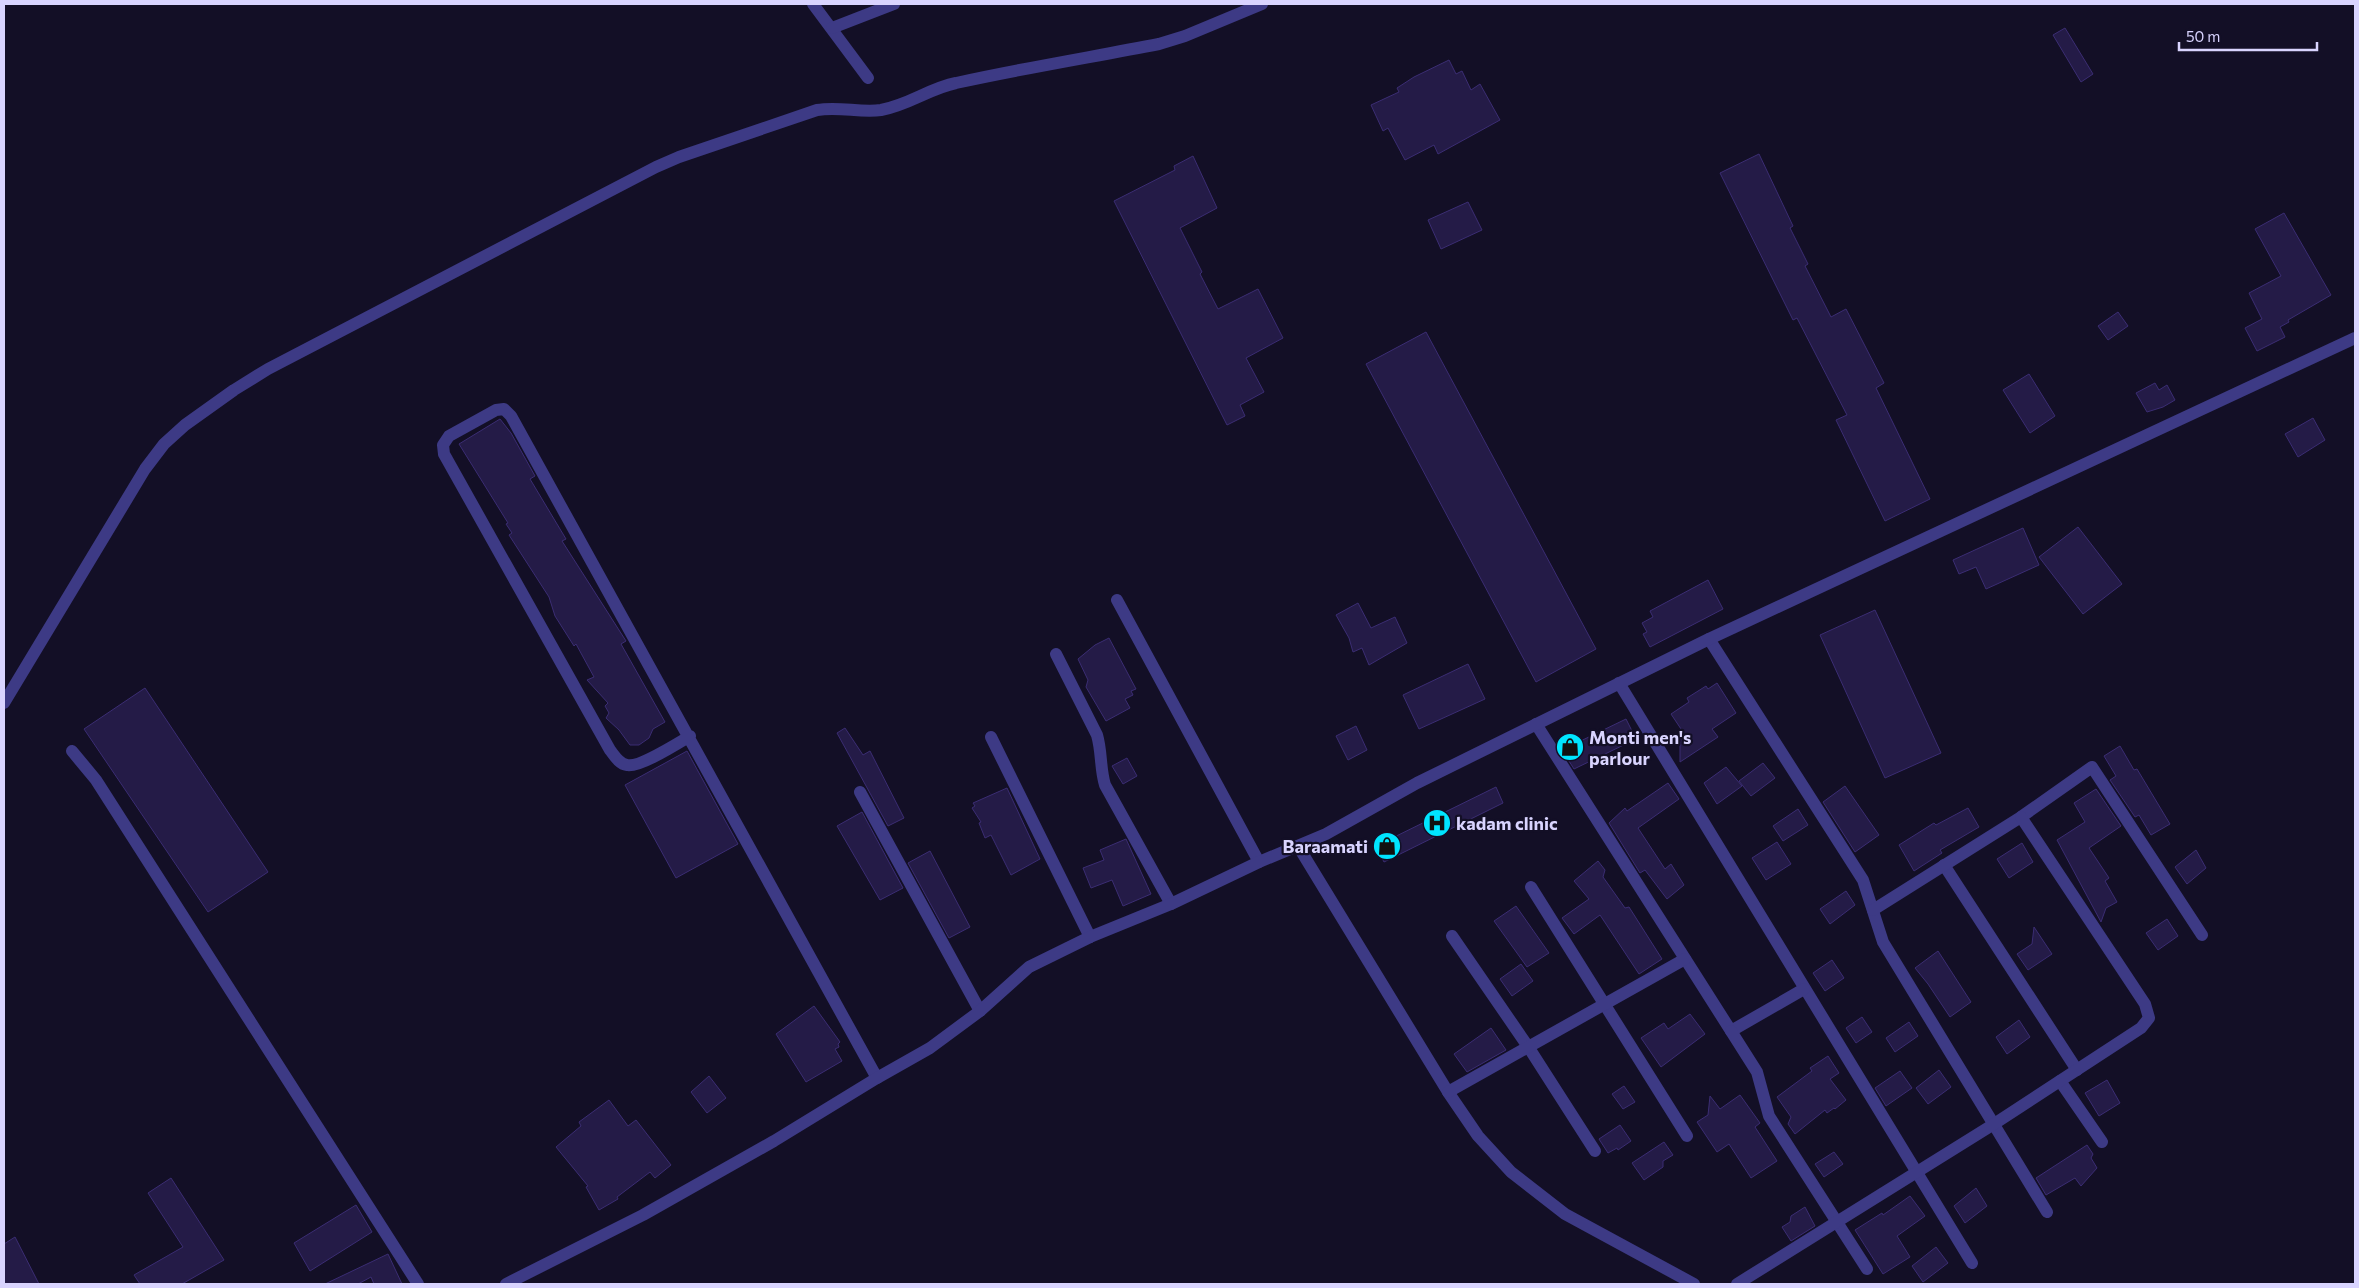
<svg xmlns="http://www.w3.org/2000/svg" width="2359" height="1288" viewBox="0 0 2359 1288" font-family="Commissioner,sans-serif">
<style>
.building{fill:#241b47;stroke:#3b2d73}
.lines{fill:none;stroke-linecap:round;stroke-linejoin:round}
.minor{stroke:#3d3a85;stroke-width:12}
.labels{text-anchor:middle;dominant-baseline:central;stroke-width:4.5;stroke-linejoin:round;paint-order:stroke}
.poi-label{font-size:18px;font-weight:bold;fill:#d9d4ff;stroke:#130f26;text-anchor:start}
</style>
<rect width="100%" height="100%" fill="#130f26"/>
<g class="building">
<path d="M 2065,28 L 2093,74 L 2081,82 L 2053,35 Z"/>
<path d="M 1449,60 L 1456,74 L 1462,71 L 1471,90 L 1480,84 L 1500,120 L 1438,154 L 1434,145 L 1405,160 L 1388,128 L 1383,131 L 1371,105 L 1399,92 L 1397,88 L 1414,77 Z"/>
<path d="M 1759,154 L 1793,226 L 1790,228 L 1808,264 L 1805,266 L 1831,317 L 1846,309 L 1884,383 L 1876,388 L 1930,499 L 1885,521 L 1836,420 L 1847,415 L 1797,318 L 1793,320 L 1720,173 Z"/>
<path d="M 1193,156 L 1217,208 L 1180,228 L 1202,272 L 1200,274 L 1218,309 L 1258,289 L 1283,338 L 1246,358 L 1264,392 L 1240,405 L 1245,416 L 1227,425 L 1114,201 L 1175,170 L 1174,166 Z"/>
<path d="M 1468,202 L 1482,230 L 1441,249 L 1428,220 Z"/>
<path d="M 2284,213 L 2331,295 L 2288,320 L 2289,322 L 2280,327 L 2285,337 L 2257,351 L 2245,328 L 2262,319 L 2249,293 L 2281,276 L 2255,229 Z"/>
<path d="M 2118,312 L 2128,326 L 2108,340 L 2098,326 Z"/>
<path d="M 1426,332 L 1596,649 L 1536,682 L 1366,364 Z"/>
<path d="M 2029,374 L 2055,416 L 2030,433 L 2003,390 Z"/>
<path d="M 2155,383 L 2159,390 L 2167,385 L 2175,400 L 2163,407 L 2147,412 L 2136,393 Z"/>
<path d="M 2313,418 L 2325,440 L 2298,457 L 2285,434 Z"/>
<path d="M 500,419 L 511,433 L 535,476 L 530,479 L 566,539 L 562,541 L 626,641 L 621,644 L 665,722 L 653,729 L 649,738 L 639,745 L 630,745 L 619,730 L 606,718 L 609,713 L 605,706 L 608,703 L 587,680 L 594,677 L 576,644 L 574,646 L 555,616 L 549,597 L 509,535 L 512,533 L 506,524 L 508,523 L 459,444 Z"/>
<path d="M 2078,527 L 2122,584 L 2083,614 L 2039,557 Z"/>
<path d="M 2023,528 L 2039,565 L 1986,589 L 1976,567 L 1959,574 L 1953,560 Z"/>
<path d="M 1708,580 L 1723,609 L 1650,647 L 1643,634 L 1647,632 L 1642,623 L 1653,617 L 1650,611 Z"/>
<path d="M 1358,603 L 1371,628 L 1395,617 L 1407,643 L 1369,665 L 1362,648 L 1353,652 L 1349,638 L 1336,615 Z"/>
<path d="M 1875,610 L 1941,753 L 1885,778 L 1820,635 Z"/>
<path d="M 1109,638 L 1136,689 L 1131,691 L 1133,695 L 1125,699 L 1130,708 L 1106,721 L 1086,687 L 1088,680 L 1078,659 L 1095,645 Z"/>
<path d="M 1468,664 L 1485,699 L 1419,729 L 1403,695 Z"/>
<path d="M 1717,683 L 1736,713 L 1712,729 L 1718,737 L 1680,762 L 1680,742 L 1676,736 L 1683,732 L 1671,714 L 1689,702 L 1687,698 L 1706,686 L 1708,689 Z"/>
<path d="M 145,688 L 268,872 L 208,912 L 84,729 Z"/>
<path d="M 1626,719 L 1636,739 L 1574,769 L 1562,750 Z"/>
<path d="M 1356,726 L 1367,750 L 1348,760 L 1336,736 Z"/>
<path d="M 845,728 L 863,755 L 870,751 L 904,818 L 888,826 L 837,733 Z"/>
<path d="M 2120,746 L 2134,770 L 2137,769 L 2170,824 L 2151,835 L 2139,815 L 2135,817 L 2110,780 L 2116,776 L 2104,756 Z"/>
<path d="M 687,751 L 738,844 L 676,878 L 625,785 Z"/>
<path d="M 1127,758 L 1137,776 L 1123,784 L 1112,766 Z"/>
<path d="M 1763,763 L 1775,778 L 1751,796 L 1739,781 Z"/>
<path d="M 1726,767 L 1742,786 L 1717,804 L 1704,783 Z"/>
<path d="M 1668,783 L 1679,799 L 1638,828 L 1665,869 L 1671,864 L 1684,885 L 1667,899 L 1645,870 L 1640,873 L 1609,823 L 1625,808 L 1627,811 Z"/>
<path d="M 1845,786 L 1879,835 L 1855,852 L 1823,802 Z"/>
<path d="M 1496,787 L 1503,803 L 1384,862 L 1376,846 Z"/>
<path d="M 1007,788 L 1040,859 L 1011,875 L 991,835 L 985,838 L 979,823 L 981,822 L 972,808 L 975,806 L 973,803 Z"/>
<path d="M 2096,789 L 2121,826 L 2089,848 L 2109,878 L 2105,881 L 2117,902 L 2106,908 L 2101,922 L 2057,840 L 2085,822 L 2074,803 Z"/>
<path d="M 1968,808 L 1979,827 L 1940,850 L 1942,853 L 1914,871 L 1899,845 L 1934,823 L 1936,825 Z"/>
<path d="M 1798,809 L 1808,825 L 1783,841 L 1773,826 Z"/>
<path d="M 862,812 L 903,888 L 880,900 L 837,826 Z"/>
<path d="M 1126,839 L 1151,894 L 1123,906 L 1112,880 L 1091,888 L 1083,868 L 1104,860 L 1100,850 Z"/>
<path d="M 1777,842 L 1791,864 L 1766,880 L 1752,858 Z"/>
<path d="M 2022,843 L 2033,862 L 2009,878 L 1997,859 Z"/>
<path d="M 2196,850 L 2206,868 L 2187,884 L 2175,867 Z"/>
<path d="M 930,851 L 970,927 L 949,938 L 908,863 Z"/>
<path d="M 1598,861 L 1605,870 L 1603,877 L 1625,908 L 1629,907 L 1662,959 L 1639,974 L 1600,915 L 1574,934 L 1562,918 L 1589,899 L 1574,881 Z"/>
<path d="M 1846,891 L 1855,905 L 1830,924 L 1820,909 Z"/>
<path d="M 1516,906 L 1549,953 L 1527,967 L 1494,921 Z"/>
<path d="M 2167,919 L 2178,936 L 2158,950 L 2146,933 Z"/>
<path d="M 2034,927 L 2052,954 L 2028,970 L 2017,954 L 2032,944 Z"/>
<path d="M 1938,951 L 1971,1002 L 1950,1017 L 1928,984 L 1915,968 Z"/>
<path d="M 1832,960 L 1844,978 L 1825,991 L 1813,973 Z"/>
<path d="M 1521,964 L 1533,981 L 1512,996 L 1500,979 Z"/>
<path d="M 814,1006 L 840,1042 L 838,1044 L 839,1047 L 835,1049 L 842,1061 L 806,1082 L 776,1034 Z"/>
<path d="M 1690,1014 L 1705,1034 L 1661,1067 L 1641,1038 L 1664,1023 L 1668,1029 Z"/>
<path d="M 1862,1017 L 1872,1032 L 1856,1043 L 1846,1028 Z"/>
<path d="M 2019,1020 L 2030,1037 L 2007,1054 L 1996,1037 Z"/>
<path d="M 1909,1022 L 1918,1036 L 1895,1052 L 1886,1038 Z"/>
<path d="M 1491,1028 L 1506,1050 L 1467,1072 L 1454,1054 Z"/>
<path d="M 1828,1056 L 1839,1073 L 1830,1079 L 1846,1100 L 1835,1109 L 1834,1108 L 1827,1113 L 1825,1110 L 1795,1134 L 1788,1124 L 1791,1117 L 1777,1097 L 1812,1071 L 1810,1068 Z"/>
<path d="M 1939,1070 L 1951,1087 L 1928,1104 L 1916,1088 Z"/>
<path d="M 1900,1071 L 1912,1088 L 1886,1106 L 1875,1088 Z"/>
<path d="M 709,1076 L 726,1098 L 707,1113 L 691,1092 Z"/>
<path d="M 2107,1080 L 2120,1103 L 2099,1116 L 2085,1093 Z"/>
<path d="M 1624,1086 L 1635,1102 L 1623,1109 L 1612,1094 Z"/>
<path d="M 1740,1095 L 1760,1123 L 1755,1127 L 1777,1161 L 1751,1178 L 1729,1144 L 1717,1152 L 1697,1122 L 1708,1115 L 1710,1096 L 1720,1109 Z"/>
<path d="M 609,1100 L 628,1126 L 636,1120 L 671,1165 L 655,1178 L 650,1172 L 617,1197 L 618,1199 L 599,1210 L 586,1187 L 588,1186 L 556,1147 L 581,1126 L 579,1122 Z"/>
<path d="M 1620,1125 L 1631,1141 L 1618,1150 L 1617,1148 L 1608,1153 L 1599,1139 Z"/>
<path d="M 1664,1142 L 1673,1155 L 1663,1161 L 1663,1167 L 1644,1180 L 1632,1163 Z"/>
<path d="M 2087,1145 L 2093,1154 L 2091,1158 L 2097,1168 L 2081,1186 L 2075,1178 L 2046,1195 L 2036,1178 Z"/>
<path d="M 1834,1152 L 1843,1164 L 1824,1177 L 1815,1164 Z"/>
<path d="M 171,1178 L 224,1260 L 182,1284 L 140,1284 L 134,1275 L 183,1247 L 148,1193 Z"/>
<path d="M 1976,1188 L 1987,1206 L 1965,1223 L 1954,1206 Z"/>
<path d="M 1910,1196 L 1925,1216 L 1897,1236 L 1910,1257 L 1883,1274 L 1855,1230 L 1882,1213 L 1883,1215 Z"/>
<path d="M 356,1205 L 372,1232 L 310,1271 L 294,1243 Z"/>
<path d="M 1805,1207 L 1815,1226 L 1791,1241 L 1782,1227 L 1790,1222 L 1791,1216 Z"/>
<path d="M 15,1237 L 39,1284 L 4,1284 L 4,1244 Z"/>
<path d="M 1936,1247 L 1948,1263 L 1923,1282 L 1912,1266 Z"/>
<path d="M 388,1254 L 402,1284 L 374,1284 L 371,1277 L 358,1284 L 325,1284 Z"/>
</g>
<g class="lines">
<g class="minor">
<path d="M 813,4 L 868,78"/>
<path d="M 832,28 L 894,4"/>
<path d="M 1117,600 L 1259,862"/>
<path d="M 1709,639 L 1863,880 L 1883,942 L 2047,1212"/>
<path d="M 1056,654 L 1097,735 C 1102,752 1100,769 1105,785 L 1171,904"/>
<path d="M 1619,683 L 1972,1263"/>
<path d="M 4,703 L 145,469 L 164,444 L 185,425 L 234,390 L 268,369 L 656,167 L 679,157 L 817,110 C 839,106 860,113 881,110 C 909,105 930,88 956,83 C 1024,68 1092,57 1159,44 L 1185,36 L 1262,4"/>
<path d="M 1536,724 L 1731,1031 L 1804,989"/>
<path d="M 690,736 C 678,743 639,768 627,765 C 619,764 614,755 610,750 L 444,454 L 443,445 L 449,436 L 496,410 L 504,409 L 511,416 L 877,1078"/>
<path d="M 991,737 L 1090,937"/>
<path d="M 72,751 L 96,780 L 418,1284"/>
<path d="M 860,792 L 980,1011"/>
<path d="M 1298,846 L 1448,1092 L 1478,1136 L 1511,1172 L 1565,1214 L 1694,1284"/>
<path d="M 1944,865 L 2077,1070"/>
<path d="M 1531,887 L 1687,1136"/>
<path d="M 1873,910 L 2021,817 L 2092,767 L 2202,935"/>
<path d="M 1452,936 L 1529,1048 L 1595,1151"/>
<path d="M 1731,1031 L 1757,1072 L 1769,1116 L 1867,1269"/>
<path d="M 2060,1081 L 2102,1142"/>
<path d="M 1448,1092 L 1685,959"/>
<path d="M 506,1284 L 643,1215 L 774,1141 L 877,1078 L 930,1048 L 980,1011 L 1029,967 L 1090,937 L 1171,904 L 1259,862 L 1326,834 L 1417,783 L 1709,639 L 2355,338"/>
<path d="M 1737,1284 L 1994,1124 L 2141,1028 L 2149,1018 L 2145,1004 L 2021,817"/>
</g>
</g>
<defs>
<symbol id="shop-disc" viewBox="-11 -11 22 22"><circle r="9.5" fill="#00e5ff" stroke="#130f26"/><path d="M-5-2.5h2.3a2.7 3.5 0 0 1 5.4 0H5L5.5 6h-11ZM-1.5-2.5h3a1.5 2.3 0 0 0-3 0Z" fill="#111"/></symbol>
<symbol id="hospital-disc" viewBox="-11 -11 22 22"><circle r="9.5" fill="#00e5ff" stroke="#130f26"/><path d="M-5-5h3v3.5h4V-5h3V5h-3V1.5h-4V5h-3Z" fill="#111"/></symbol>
</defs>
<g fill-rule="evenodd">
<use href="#shop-disc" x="1554" y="731" width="32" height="32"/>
<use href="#hospital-disc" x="1421" y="807" width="32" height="32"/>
<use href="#shop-disc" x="1371" y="830" width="32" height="32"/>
</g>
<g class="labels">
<g class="poi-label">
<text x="1589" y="737">Monti men's<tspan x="1589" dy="21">parlour</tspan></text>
<text x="1456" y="823">kadam clinic</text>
<text x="1368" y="846" text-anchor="end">Baraamati</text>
</g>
</g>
<rect width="2359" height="1288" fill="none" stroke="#d9d4ff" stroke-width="10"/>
<path d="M2179 42v8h138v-8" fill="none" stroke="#d9d4ff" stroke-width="2.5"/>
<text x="2186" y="42" font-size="15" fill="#d9d4ff" stroke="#130f26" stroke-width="4" paint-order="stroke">50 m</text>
</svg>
